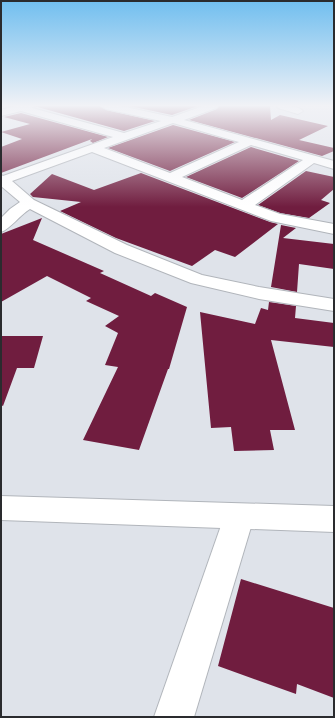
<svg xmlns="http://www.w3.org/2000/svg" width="335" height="718" viewBox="0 0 335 718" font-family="Lato,sans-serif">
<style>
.building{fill:#701d3f}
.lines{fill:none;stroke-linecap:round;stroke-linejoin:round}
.minor-casing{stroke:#b1b5bb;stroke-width:2}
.tertiary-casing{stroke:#b1b5bb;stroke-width:2}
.minor{fill:#fff;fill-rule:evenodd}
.tertiary{fill:#fff;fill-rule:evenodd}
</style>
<rect width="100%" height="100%" fill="#dfe3ea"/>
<g class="building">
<path d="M 34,106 L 100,106 L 106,110 L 155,121 L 124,131 Z"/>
<path d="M 129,106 L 198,106 L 172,115 Z"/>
<path d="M 219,106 L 270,106 L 271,120 L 280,115 L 328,126 L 299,140 L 334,148 L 334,151 L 322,156 L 189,120 L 217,109 Z"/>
<path d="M 21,113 L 108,137 L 93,143 L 90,141 L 92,139 L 1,173 L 1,147 L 22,139 L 1,132 L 30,124 L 4,117 Z"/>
<path d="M 173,125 L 235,142 L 170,171 L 108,148 Z"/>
<path d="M 251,147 L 299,161 L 242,198 L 186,177 Z"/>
<path d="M 306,171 L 334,177 L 334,189 L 321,200 L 330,203 L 309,218 L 280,213 L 258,205 Z"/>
<path d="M 141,173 L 270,222 L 278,224 L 235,257 L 215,250 L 192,266 L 116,238 L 60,211 L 81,202 L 33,197 L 30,194 L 52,174 L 94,190 Z"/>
<path d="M 42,218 L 33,240 L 104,271 L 100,273 L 151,296 L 155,293 L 187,307 L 169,369 L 168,369 L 139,450 L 83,440 L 118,367 L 105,365 L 118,333 L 105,326 L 119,316 L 86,301 L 91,298 L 47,276 L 1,302 L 1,234 Z"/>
<path d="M 281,225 L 296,228 L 283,238 L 334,244 L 334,269 L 299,264 L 297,292 L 271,287 Z"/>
<path d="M 269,302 L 296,306 L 295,318 L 334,323 L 334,347 L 271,340 L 295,430 L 270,430 L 274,450 L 234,451 L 231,427 L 211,428 L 200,312 L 255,324 L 261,308 L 268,310 Z"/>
<path d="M 1,336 L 43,336 L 34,368 L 17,368 L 3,406 L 1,405 Z"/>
<path d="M 241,579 L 334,608 L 334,698 L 297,684 L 296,694 L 218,666 Z"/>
</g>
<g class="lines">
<defs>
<g id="minor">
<path d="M 15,106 L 33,106 L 32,108 L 124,133 L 161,121 L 106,109 L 101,106 L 121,106 L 172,117 L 203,106 L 218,106 L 216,108 L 184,120 L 334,161 L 334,169 L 314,163 L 255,205 L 280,214 L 334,224 L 334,234 L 271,221 L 92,152 L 12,181 L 34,200 L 127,245 L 202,275 L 259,287 L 334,299 L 334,311 L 259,299 L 191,283 L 115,253 L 30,209 C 20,215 10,229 1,232 L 1,218 L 10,209 L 20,202 L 1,186 L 1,175 L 3,176 L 113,137 L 21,111 L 1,116 L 1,110 ZM 173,123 L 239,142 L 170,173 L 104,148 ZM 251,145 L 303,160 L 242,200 L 182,177 Z"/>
<path d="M 276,106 C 285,106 297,105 303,111 L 298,114 L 278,108 Z"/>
<path d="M 239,504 L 249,508 L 254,517 L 194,717 L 154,717 L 224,517 L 229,508 Z"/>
</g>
<path id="tertiary" d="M 1,496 L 334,506 L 334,532 L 1,520 Z"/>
</defs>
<use href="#minor" class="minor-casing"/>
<use href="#tertiary" class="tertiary-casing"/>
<use href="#minor" class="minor"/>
<use href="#tertiary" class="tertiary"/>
</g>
<linearGradient id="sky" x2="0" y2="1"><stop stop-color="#70beef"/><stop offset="0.51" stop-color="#f1f2f6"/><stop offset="1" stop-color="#f1f2f6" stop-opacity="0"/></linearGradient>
<rect width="335" height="207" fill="url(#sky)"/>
<rect width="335" height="718" fill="none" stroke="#2a2b2e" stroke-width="4"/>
</svg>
